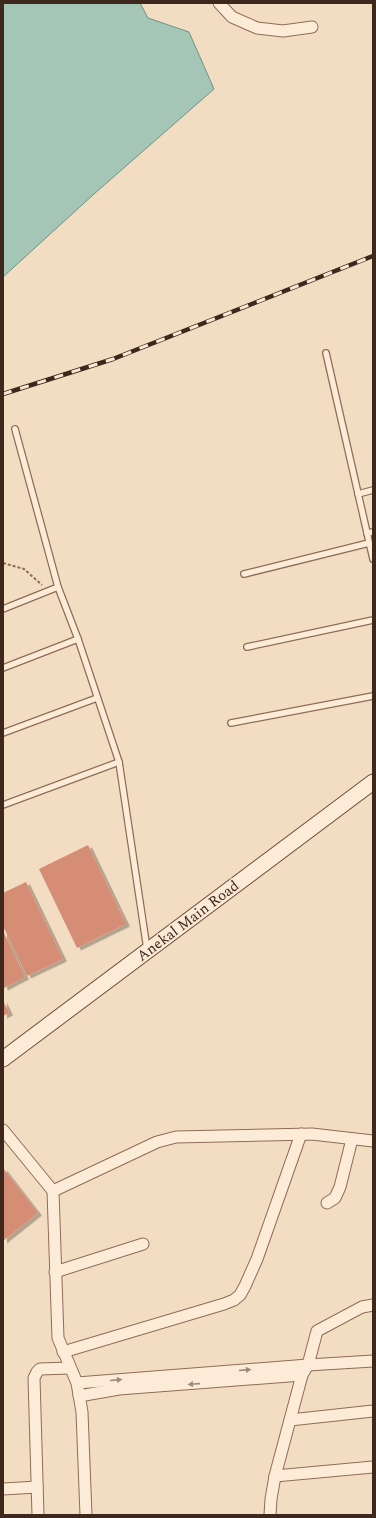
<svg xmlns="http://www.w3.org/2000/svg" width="376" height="1518" viewBox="0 0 376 1518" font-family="Spectral,serif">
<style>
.water{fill:#a5c5b7;stroke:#6a9584}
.building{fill:#d58e74;filter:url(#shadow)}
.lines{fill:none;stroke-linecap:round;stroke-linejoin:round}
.service-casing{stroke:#8f6c57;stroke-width:8}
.minor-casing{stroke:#8f6c57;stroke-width:13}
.secondary-casing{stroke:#714d3a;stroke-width:17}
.path{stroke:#8f6c57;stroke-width:2;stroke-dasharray:3 2;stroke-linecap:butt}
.service{stroke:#fcecd7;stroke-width:5.5}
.minor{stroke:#fcecd7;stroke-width:11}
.secondary{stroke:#fcecd7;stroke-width:15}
.rail-casing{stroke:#3e281d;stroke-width:4.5}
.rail{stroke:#f9e8d3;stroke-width:3;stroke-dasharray:9;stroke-linecap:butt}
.oneway{fill:#9d8a7a}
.labels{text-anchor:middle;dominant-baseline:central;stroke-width:3;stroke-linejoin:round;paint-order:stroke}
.street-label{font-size:15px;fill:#3e281d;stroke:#f9e8d3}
</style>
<defs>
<filter id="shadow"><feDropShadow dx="4" dy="2.5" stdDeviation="0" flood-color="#0004"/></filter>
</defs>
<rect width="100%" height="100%" fill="#f3ddc2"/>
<path class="water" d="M 3,3 L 140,3 L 148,18 L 189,32 L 214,89 L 94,194 L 3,277 Z"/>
<g class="building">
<path d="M 88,845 L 126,924 L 77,948 L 39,869 Z"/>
<path d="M 26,882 L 63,959 L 27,976 L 3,926 L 3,893 Z"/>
<path d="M 3,931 L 25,977 L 4,988 L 3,986 Z"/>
<path d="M 3,1000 L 9,1013 L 3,1016 Z"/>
<path d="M 3,1168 L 38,1213 L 3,1241 Z"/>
</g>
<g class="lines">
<defs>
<g id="service">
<path d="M 326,353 L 373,559"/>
<path d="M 15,429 L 58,587 L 78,639 L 119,762 L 147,949"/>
<path d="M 358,494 L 373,490"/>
<path d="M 367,533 L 373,532"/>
<path d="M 244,574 L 369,543"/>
<path d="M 3,609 L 58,587"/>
<path d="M 247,647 L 373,620"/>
<path d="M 3,668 L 78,639"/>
<path d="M 231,723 L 373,696"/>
<path d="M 3,733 L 97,698"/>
<path d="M 3,805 L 119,762"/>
</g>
<g id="minor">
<path d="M 219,3 L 232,17 L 257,28 L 283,31 L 312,27"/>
<path d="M 3,1130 L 53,1191 L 58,1338 L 77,1383 L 82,1412 L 86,1515"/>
<path d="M 53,1191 L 157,1142 L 176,1137 L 312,1134 L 373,1141"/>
<path d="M 327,1203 L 335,1198 L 340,1187 L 352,1139"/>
<path d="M 55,1272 L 143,1244"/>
<path d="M 63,1352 L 224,1304 L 234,1300 L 240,1295 L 245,1286 L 257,1259 L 301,1134"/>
<path d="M 77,1383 L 308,1365 L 373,1361"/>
<path d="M 79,1396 L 119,1389 L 302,1375"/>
<path d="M 290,1420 L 373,1411"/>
<path d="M 275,1476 L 373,1467"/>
<path d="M 3,1489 L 37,1487"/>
<path d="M 38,1515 L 34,1378 L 37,1372 L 40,1369 L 70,1368"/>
<path d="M 270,1515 L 271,1499 L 275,1476 L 302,1375 L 308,1365 L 317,1331 L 362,1307 L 373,1305"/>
</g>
<path id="secondary" d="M 3,1059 L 373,782"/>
</defs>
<use href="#service" class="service-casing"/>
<use href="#minor" class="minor-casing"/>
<use href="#secondary" class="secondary-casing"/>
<path class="path" d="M 3,563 L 24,569 L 42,585"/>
<use href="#service" class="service"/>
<use href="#minor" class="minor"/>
<use href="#secondary" class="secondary"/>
<defs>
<path id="rail" d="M 3,394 L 113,359 L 373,256"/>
</defs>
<use href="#rail" class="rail-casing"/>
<use href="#rail" class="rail"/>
</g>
<defs><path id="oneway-solid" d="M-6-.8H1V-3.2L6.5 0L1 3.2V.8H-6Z"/></defs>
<g class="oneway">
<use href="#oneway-solid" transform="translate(245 1370) rotate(-5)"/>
<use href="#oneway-solid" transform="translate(116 1380) rotate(-5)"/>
<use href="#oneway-solid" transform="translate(194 1384) rotate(176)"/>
</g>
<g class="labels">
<g class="street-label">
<text transform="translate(188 921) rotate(-37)">Anekal Main Road</text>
</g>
</g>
<rect width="376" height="1518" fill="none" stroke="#3e281d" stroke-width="8"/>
</svg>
